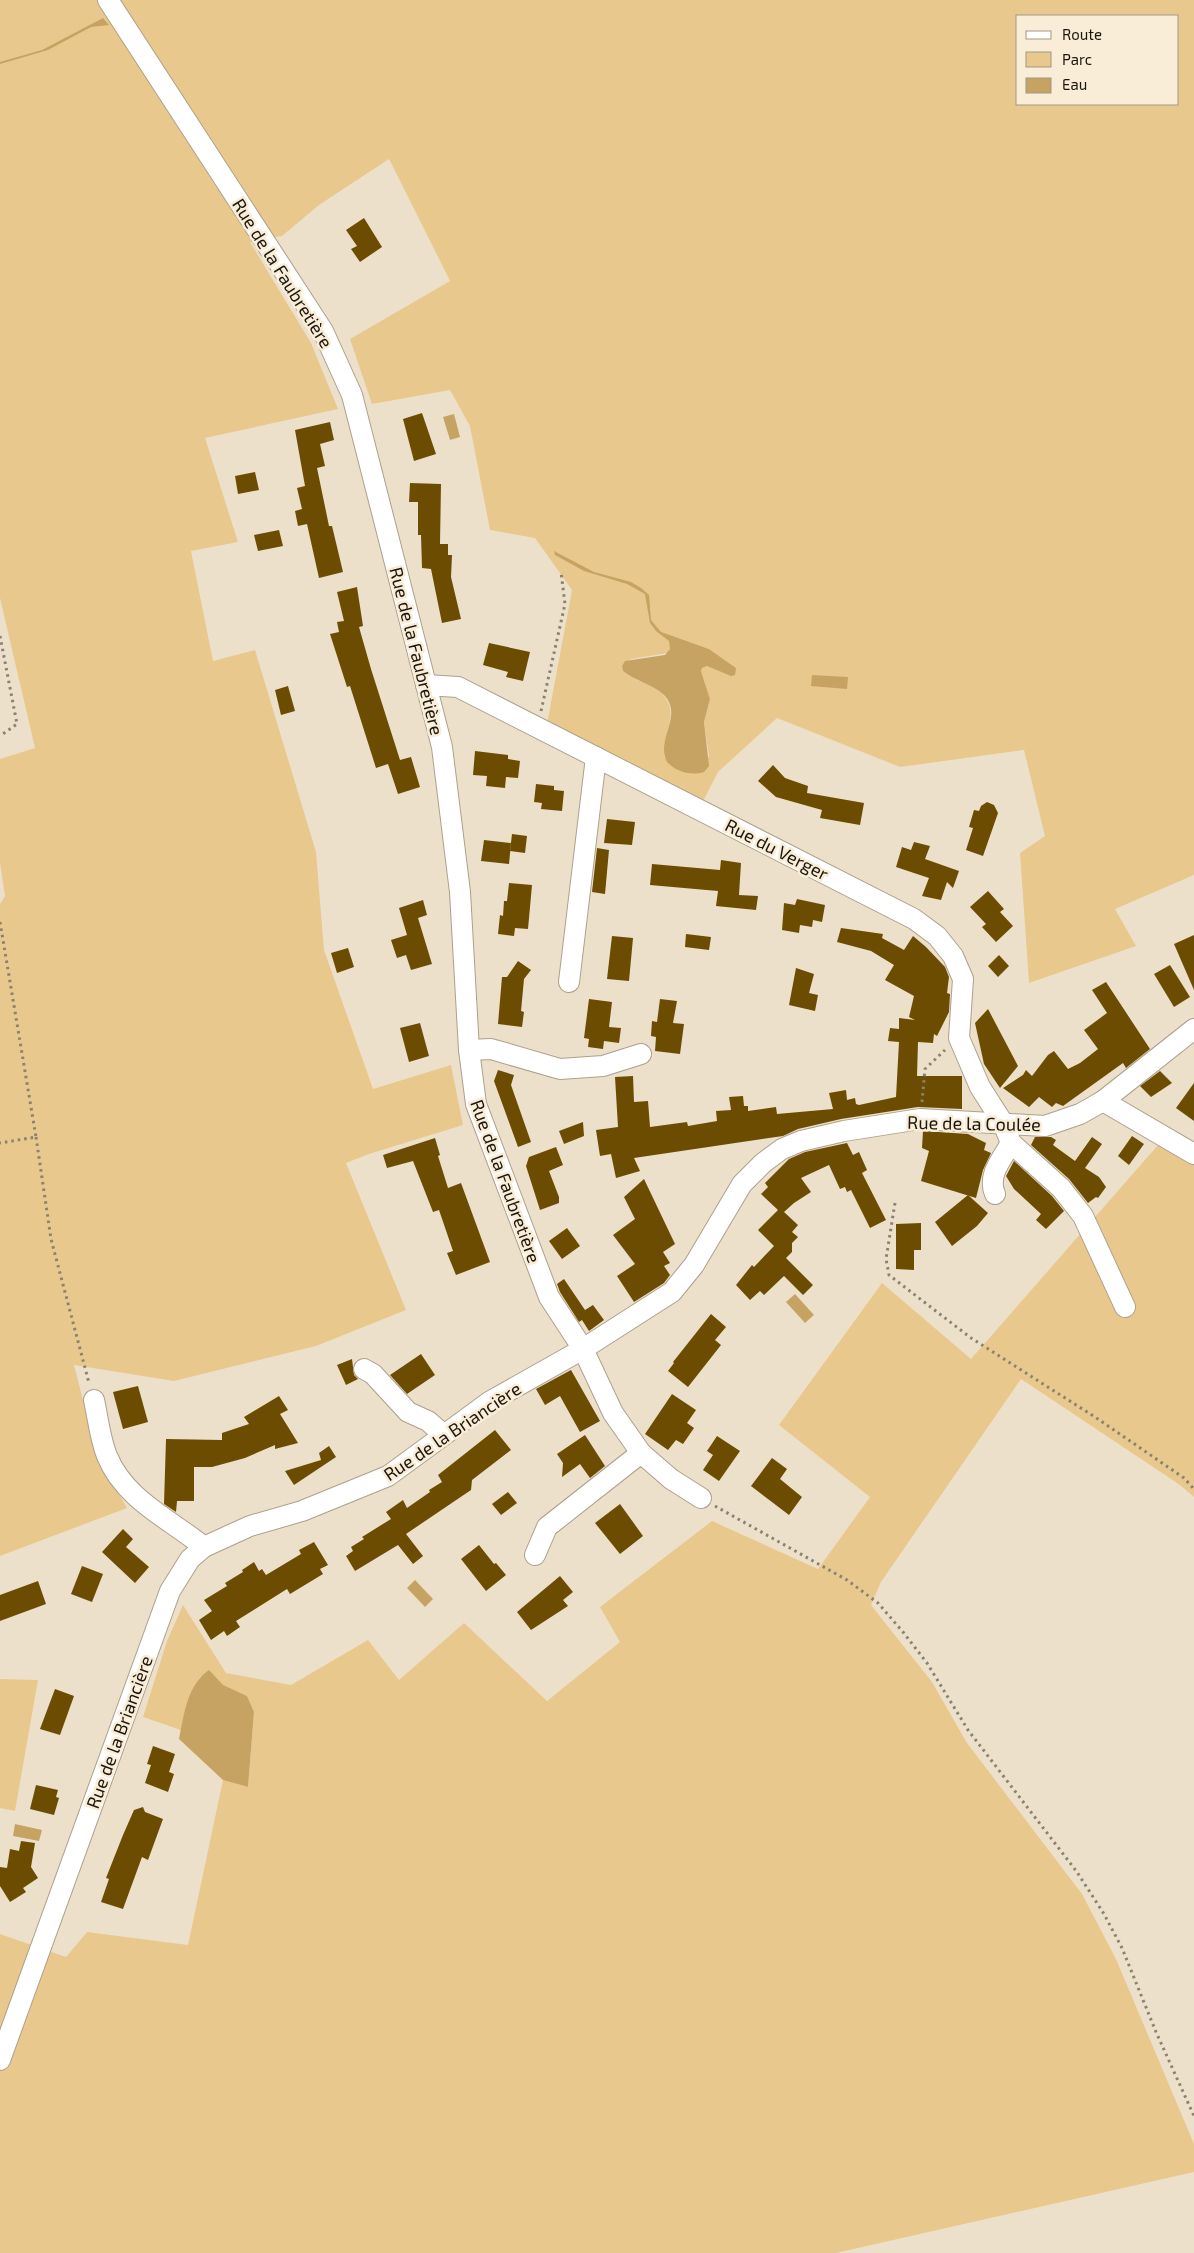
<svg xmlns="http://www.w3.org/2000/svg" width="1194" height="2253" viewBox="0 0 1194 2253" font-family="'Exo 2',sans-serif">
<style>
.green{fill:#e9c88e;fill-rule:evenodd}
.water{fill:#c6a363}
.building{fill:#6c4c00}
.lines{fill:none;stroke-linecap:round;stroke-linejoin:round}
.minor-casing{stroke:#ada08c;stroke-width:22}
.path{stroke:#898171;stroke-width:3;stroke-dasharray:2.5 4;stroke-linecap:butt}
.minor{stroke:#fff;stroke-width:20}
.labels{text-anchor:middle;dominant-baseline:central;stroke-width:5;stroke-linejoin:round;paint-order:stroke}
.street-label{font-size:18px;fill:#1b170f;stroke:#faedd7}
</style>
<rect width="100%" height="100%" fill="#ede0ca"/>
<g class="green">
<path d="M 0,0 L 1194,0 L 1194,875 L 1115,909 L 1136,946 L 1029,983 L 1020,853 L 1045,836 L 1024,750 L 900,767 L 777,718 L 718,772 L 702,803 L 547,724 L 572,590 L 535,538 L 490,530 L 470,426 L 450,390 L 372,404 L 350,339 L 450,281 L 389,159 L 319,205 L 282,236 L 250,242 L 311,343 L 338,409 L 205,438 L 238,542 L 191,551 L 213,661 L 255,650 L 316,852 L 324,950 L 373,1089 L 451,1065 L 463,1125 L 369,1154 L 346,1163 L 406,1310 L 316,1346 L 174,1381 L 74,1365 L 97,1455 L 127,1508 L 0,1556 L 0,904 L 5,896 L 0,863 L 0,759 L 35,748 L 0,598 ZM 1018,16 L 1178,16 L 1178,104 L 1018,104 ZM 669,636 L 709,649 L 736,668 L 714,668 L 707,666 L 702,668 L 701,671 L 710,699 L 704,722 L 709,757 L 665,758 C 660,734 683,712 660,692 C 649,683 634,681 623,671 L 622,666 L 631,659 L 668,653 L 671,646 Z"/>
<path d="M 1158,1145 L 1194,1163 L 1194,1497 L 1180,1485 L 1021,1379 L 881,1582 L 871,1605 L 932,1682 L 967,1743 L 1082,1894 L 1116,1959 L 1194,2144 L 1194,2172 L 836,2253 L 0,2253 L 0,1934 L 66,1957 L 87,1932 L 188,1945 L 223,1780 L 248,1787 L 254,1712 L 247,1696 L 201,1676 L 192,1691 L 181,1730 L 143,1717 L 167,1641 L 183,1605 L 226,1673 L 291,1685 L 368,1640 L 399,1680 L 464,1623 L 547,1701 L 620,1642 L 600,1607 L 712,1521 L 818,1569 L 870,1497 L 779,1425 L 882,1283 L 971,1359 Z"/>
<path d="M 0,1679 L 38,1680 L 15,1811 L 0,1808 Z"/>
</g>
<g class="water">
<path d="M 103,18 L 109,25 L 91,27 L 48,50 L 0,64 L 0,62 L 42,50 Z"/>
<path d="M 454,414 L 460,437 L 450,440 L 443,417 Z"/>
<path d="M 554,551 L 594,572 L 631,582 L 641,588 L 649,595 L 651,620 L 661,632 L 709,649 L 736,668 L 735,675 L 731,676 L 707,666 L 702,668 L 701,671 L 710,699 L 704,722 L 709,766 L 704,772 C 690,776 677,772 667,762 C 655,739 684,716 664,695 C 652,684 635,681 623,671 L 622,666 L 625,661 L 665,655 L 670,649 L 669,641 L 656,631 L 650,623 L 645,594 L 627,584 L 584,571 L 555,555 Z"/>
<path d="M 812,675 L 848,677 L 847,689 L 811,686 Z"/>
<path d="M 795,1294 L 814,1315 L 805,1323 L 786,1302 Z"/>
<path d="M 415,1580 L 433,1599 L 425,1607 L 407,1588 Z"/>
<path d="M 209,1670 L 223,1685 L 247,1696 L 254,1712 L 248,1787 L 223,1780 L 179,1739 C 184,1715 187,1685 209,1670 Z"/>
<path d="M 15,1824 L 42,1830 L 39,1841 L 13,1836 Z"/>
</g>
<g class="building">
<path d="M 364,218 L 382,247 L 360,262 L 351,249 L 357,246 L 346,230 Z"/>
<path d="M 422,413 L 436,454 L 414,461 L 403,419 Z"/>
<path d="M 330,422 L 334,440 L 320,444 L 325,466 L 317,468 L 329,526 L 332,526 L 343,572 L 319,578 L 307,524 L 298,526 L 295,511 L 302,509 L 297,488 L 305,486 L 295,430 Z"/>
<path d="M 255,472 L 259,490 L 238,494 L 235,476 Z"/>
<path d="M 410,483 L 441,484 L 440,544 L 448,544 L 448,555 L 452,555 L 451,577 L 461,619 L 442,623 L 431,569 L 422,568 L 421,535 L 418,535 L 418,502 L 409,502 Z"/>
<path d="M 279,530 L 283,546 L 258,551 L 254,535 Z"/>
<path d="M 357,587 L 363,626 L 359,627 L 371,669 L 400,760 L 411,757 L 420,787 L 398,794 L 388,764 L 376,768 L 350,686 L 347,687 L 330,634 L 339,632 L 337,622 L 344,621 L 337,592 Z"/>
<path d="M 489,643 L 530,652 L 523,681 L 506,677 L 508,672 L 483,665 Z"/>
<path d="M 288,686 L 295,711 L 281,715 L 275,690 Z"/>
<path d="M 475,751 L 508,755 L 508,759 L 520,761 L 518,778 L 506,777 L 505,788 L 486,786 L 487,776 L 473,775 Z"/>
<path d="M 773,765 L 785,778 L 808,786 L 807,793 L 864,803 L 860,825 L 820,818 L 822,810 L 776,797 L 758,781 Z"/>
<path d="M 536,784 L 554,786 L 554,790 L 564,791 L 562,811 L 541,809 L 542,803 L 534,802 Z"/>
<path d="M 987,802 L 994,805 L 998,813 L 983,856 L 966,850 L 973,828 L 969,827 L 974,810 L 979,811 L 981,806 Z"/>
<path d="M 607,819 L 635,822 L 632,845 L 604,843 Z"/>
<path d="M 512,834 L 527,836 L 525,853 L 510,851 Z"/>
<path d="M 484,840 L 511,843 L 509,864 L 481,861 Z"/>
<path d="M 914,842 L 930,846 L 925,859 L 959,871 L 953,888 L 947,882 L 941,900 L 922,896 L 929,878 L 896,867 L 902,847 L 911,850 Z"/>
<path d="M 597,848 L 609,850 L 605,894 L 592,892 Z"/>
<path d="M 721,860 L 741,863 L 739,895 L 758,896 L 756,910 L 716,906 L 718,891 L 650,885 L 652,864 L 720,870 Z"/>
<path d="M 509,883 L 532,885 L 528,929 L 515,928 L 514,936 L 498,934 L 500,915 L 503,916 L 504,901 L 507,901 Z"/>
<path d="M 988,891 L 1004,909 L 1000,912 L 1013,926 L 996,942 L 982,927 L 986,924 L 970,907 Z"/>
<path d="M 797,899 L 825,905 L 822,922 L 813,920 L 812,927 L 800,925 L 799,933 L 782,930 L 784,903 L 795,905 Z"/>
<path d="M 423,900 L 427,915 L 418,918 L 432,964 L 411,970 L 406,955 L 397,958 L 391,940 L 407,935 L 399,908 Z"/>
<path d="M 841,928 L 883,934 L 882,938 L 904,950 L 913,936 L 926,947 L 945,967 L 949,977 L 947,993 L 950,994 L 949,1012 L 937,1036 L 934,1034 L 933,1043 L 918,1042 L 917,1076 L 962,1076 L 962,1109 L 918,1107 L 841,1119 L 798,1129 L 783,1136 L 634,1158 L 640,1171 L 616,1178 L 611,1154 L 600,1156 L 596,1130 L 618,1127 L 615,1077 L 633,1076 L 634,1102 L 648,1101 L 650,1127 L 687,1122 L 688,1126 L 717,1121 L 716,1111 L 731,1110 L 729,1097 L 743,1096 L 744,1106 L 748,1106 L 748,1111 L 776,1107 L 777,1114 L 833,1109 L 829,1093 L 846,1090 L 847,1100 L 855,1098 L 856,1104 L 859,1105 L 896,1097 L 899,1042 L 888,1041 L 890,1028 L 899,1029 L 899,1018 L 915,1020 L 909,1017 L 914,996 L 885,980 L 894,965 L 871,951 L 837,942 Z"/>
<path d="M 686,934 L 711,937 L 709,950 L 685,947 Z"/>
<path d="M 1194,935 L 1194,990 L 1174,944 Z"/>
<path d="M 612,936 L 633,938 L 629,981 L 607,979 Z"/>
<path d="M 348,948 L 354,967 L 337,973 L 331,953 Z"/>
<path d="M 999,955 L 1009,966 L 998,977 L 988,966 Z"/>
<path d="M 518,961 L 531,970 L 524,979 L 521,1011 L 524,1012 L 522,1027 L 498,1024 L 502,977 L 507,977 Z"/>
<path d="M 1170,965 L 1190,997 L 1174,1007 L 1154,974 Z"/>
<path d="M 796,968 L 814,974 L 809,993 L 818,995 L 815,1011 L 789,1005 Z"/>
<path d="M 1106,982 L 1150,1049 L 1126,1068 L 1123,1063 L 1063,1106 L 1056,1103 L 1052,1107 L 1039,1097 L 1029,1107 L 1003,1088 L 1023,1075 L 1026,1070 L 1032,1076 L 1048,1055 L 1054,1051 L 1068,1069 L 1080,1063 L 1098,1049 L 1084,1030 L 1107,1013 L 1092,990 Z"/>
<path d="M 589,999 L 612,1002 L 609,1027 L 621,1028 L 619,1043 L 604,1041 L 603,1049 L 588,1047 L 589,1039 L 584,1038 Z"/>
<path d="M 660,999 L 677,1001 L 673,1023 L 684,1024 L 680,1054 L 655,1051 L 656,1037 L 651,1036 L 652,1021 L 657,1022 Z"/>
<path d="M 988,1009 L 1018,1066 L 1000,1088 L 984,1064 L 975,1023 Z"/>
<path d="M 420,1023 L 429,1056 L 409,1062 L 400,1028 Z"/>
<path d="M 498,1070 L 514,1075 L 511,1085 L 531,1142 L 518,1147 L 494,1081 Z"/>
<path d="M 1160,1071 L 1172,1083 L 1151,1097 L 1140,1086 Z"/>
<path d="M 1194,1083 L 1194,1121 L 1176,1108 Z"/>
<path d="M 583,1122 L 584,1136 L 564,1144 L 559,1131 Z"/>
<path d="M 923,1131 L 968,1134 L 986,1143 L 984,1150 L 991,1153 L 983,1170 L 976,1198 L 921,1181 L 929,1151 L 922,1148 Z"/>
<path d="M 1132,1136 L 1144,1144 L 1129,1165 L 1118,1156 Z"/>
<path d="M 1035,1137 L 1051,1137 L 1056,1140 L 1053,1145 L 1075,1161 L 1092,1137 L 1102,1144 L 1085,1168 L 1099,1177 L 1106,1187 L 1098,1198 L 1096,1197 L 1088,1203 L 1069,1179 L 1031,1145 Z"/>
<path d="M 435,1138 L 440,1155 L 438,1156 L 448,1188 L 461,1183 L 490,1262 L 456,1275 L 447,1253 L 453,1251 L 439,1210 L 433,1212 L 413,1161 L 387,1168 L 383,1155 Z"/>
<path d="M 847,1143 L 853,1155 L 859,1152 L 867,1170 L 862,1173 L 886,1220 L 870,1228 L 851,1190 L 847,1192 L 845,1187 L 840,1189 L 829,1165 L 801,1178 L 811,1192 L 794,1203 L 784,1212 L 798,1225 L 792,1232 L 798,1237 L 792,1243 L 792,1252 L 786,1258 L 813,1285 L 803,1295 L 784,1276 L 764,1295 L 760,1291 L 750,1300 L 736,1285 L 752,1265 L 754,1267 L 774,1246 L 758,1230 L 778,1210 L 761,1194 L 768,1187 L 765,1183 L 789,1159 L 805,1152 Z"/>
<path d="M 556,1147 L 563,1165 L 549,1171 L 559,1197 L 559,1203 L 540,1210 L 526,1166 L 529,1157 Z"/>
<path d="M 1014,1161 L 1052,1196 L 1064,1211 L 1046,1229 L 1036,1220 L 1041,1214 L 1014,1189 L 1006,1176 Z"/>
<path d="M 644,1179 L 675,1244 L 663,1252 L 670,1263 L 664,1266 L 670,1275 L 664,1283 L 634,1302 L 617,1276 L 635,1264 L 613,1235 L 635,1219 L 624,1197 Z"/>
<path d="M 968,1195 L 988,1213 L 977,1226 L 952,1246 L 935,1222 Z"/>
<path d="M 921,1223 L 921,1250 L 914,1250 L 914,1270 L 896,1269 L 896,1224 Z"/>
<path d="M 567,1228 L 580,1246 L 562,1259 L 549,1241 Z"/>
<path d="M 564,1279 L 585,1310 L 593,1305 L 604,1320 L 589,1331 L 582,1320 L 579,1322 L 560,1292 L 557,1284 Z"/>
<path d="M 711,1314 L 726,1327 L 715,1340 L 721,1345 L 688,1387 L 668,1371 L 674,1363 L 673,1362 Z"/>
<path d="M 421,1354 L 435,1375 L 407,1394 L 390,1375 Z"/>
<path d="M 352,1359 L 354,1375 L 358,1379 L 346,1385 L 337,1365 Z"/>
<path d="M 571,1370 L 600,1421 L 580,1432 L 560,1396 L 545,1405 L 536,1389 Z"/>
<path d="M 138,1386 L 148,1422 L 123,1429 L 113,1392 Z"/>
<path d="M 672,1394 L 696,1410 L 687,1423 L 694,1428 L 683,1444 L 676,1440 L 668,1450 L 645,1434 Z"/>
<path d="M 279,1396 L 288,1410 L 280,1414 L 298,1443 L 275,1449 L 275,1445 L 245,1458 L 212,1467 L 194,1467 L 194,1501 L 177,1501 L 176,1512 L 164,1504 L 166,1439 L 222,1440 L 222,1433 L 249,1424 L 244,1417 Z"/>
<path d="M 495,1430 L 511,1450 L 472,1480 L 471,1490 L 406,1534 L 423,1556 L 413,1564 L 398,1545 L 355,1571 L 346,1556 L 353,1551 L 351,1547 L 364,1539 L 362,1537 L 391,1519 L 386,1512 L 403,1500 L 407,1508 L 430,1492 L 429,1490 L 442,1482 L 438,1475 Z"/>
<path d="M 585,1435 L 605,1466 L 590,1478 L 580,1464 L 562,1477 L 563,1463 L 557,1454 Z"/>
<path d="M 717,1436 L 740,1451 L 719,1481 L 703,1470 L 713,1455 L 707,1451 Z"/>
<path d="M 329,1446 L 336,1457 L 294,1485 L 285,1471 L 321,1460 L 319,1453 Z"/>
<path d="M 772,1458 L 787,1469 L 780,1479 L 802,1497 L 789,1515 L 751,1486 Z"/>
<path d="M 508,1492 L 517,1503 L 501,1515 L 492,1504 Z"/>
<path d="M 620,1504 L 643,1536 L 620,1554 L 595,1523 Z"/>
<path d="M 123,1529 L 133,1539 L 126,1547 L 149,1567 L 135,1583 L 102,1552 Z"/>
<path d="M 314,1542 L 328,1565 L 320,1569 L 323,1574 L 290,1594 L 287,1589 L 236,1621 L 240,1627 L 227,1636 L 224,1631 L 211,1640 L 199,1620 L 212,1611 L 204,1600 L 227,1586 L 225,1583 L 243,1572 L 242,1570 L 254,1562 L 259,1571 L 262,1569 L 266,1575 L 301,1554 L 299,1550 Z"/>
<path d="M 479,1545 L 494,1564 L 496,1563 L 506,1575 L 486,1591 L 461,1559 Z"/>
<path d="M 82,1566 L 103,1574 L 92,1602 L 71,1594 Z"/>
<path d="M 560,1576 L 573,1592 L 563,1600 L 568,1606 L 531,1630 L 517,1612 Z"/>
<path d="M 38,1581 L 46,1604 L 0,1621 L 0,1595 Z"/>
<path d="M 55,1689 L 74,1696 L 60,1735 L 40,1729 Z"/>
<path d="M 153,1746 L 175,1754 L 169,1772 L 174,1774 L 168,1792 L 145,1783 L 151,1765 L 147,1764 Z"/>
<path d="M 36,1785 L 58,1790 L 56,1797 L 59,1798 L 54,1815 L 30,1809 Z"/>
<path d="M 143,1807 L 145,1812 L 163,1819 L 148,1860 L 142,1857 L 123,1909 L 101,1902 L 109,1879 L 106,1878 L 123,1835 L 134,1810 Z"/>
<path d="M 21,1841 L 35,1843 L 31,1867 L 38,1878 L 23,1888 L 26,1892 L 10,1902 L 0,1886 L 0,1867 L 7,1868 L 10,1849 L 19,1851 Z"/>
</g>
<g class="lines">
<defs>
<g id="minor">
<path d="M 108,0 L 323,331 L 352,395 L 442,747 L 460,892 L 469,1050 L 476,1104 L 549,1297 L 583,1349 L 613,1413 L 641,1453 L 671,1479 L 701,1498"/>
<path d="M 426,685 L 458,687 L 914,919 L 937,936 L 953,956 L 963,979 L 959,1038 L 980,1087 L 1003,1123 L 1011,1143 L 1061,1188 L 1083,1216 L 1125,1307"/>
<path d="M 569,982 L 596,757"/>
<path d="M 469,1050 L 491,1049 L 560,1069 L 603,1066 L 641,1054"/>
<path d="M 1103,1101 L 1194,1154"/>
<path d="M 995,1194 C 987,1175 1002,1159 1011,1143"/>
<path d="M 364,1369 L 373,1374 L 408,1412 L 428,1421 L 444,1435"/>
<path d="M 94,1400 C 98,1418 100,1439 107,1456 C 125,1500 170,1519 204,1547"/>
<path d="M 535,1555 L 547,1527 L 641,1453"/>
<path d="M 0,2060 L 170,1591 L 190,1559 L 204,1547 L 250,1526 L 302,1511 L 388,1476 L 489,1402 L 583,1349 L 672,1292 L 694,1265 L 742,1184 L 763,1163 L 782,1149 L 801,1141 L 844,1131 L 920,1119 L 1045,1126 L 1080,1114 L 1103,1101 L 1194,1029"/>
</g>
</defs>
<use href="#minor" class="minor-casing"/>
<g class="path">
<path d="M 0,636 L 17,724 L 0,736"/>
<path d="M 541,711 L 565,604 L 561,572"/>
<path d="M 0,922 L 36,1137 L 0,1143"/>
<path d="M 922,1102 L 925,1069 L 945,1050"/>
<path d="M 36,1137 L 51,1239 L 89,1383"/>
<path d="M 895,1203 L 886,1259 L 889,1275 L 971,1338 L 1095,1417 L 1184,1478 L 1194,1489"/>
<path d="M 715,1506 L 847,1580 L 878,1603 L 903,1632 L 927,1663 L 968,1730 L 1077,1872 L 1104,1914 L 1122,1948 L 1156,2032 L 1194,2116"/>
</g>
<use href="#minor" class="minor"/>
</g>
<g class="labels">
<g class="street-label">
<text transform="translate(283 273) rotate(58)">Rue de la Faubretière</text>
<text transform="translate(417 651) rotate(76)">Rue de la Faubretière</text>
<text transform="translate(777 849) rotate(27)">Rue du Verger</text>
<text transform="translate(974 1123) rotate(1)">Rue de la Coulée</text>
<text transform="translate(506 1181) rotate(70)">Rue de la Faubretière</text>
<text transform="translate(452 1431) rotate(-34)">Rue de la Briancière</text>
<text transform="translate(119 1732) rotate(-70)">Rue de la Briancière</text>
</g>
</g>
<rect x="1016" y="15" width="162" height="90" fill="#faedd7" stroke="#a19787"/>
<rect x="1026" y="31" width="25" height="8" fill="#ffffff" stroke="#a19787"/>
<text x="1062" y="40" font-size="15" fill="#1b170f">Route</text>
<rect x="1026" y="52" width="25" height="15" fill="#e9c88e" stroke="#a19787"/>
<text x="1062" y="65" font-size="15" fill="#1b170f">Parc</text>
<rect x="1026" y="78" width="25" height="15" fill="#c6a363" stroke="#a19787"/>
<text x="1062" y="90" font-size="15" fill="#1b170f">Eau</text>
</svg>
